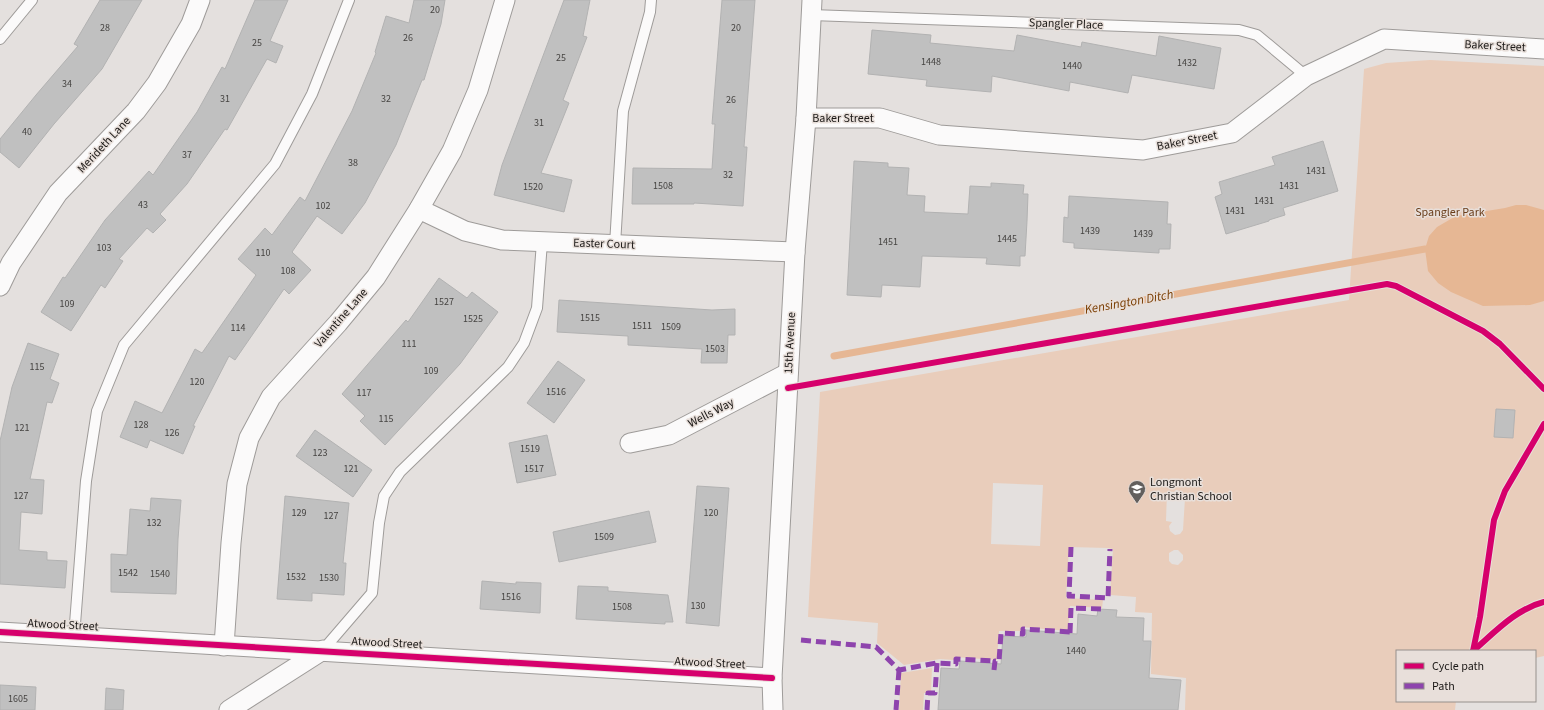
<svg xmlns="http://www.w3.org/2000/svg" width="1544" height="710" viewBox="0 0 1544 710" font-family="'Source Sans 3',sans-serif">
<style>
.green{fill:#e9cdbb;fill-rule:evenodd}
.water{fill:#e6b794}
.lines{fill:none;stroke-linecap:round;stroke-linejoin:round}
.stream{stroke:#e6b794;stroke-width:7}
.building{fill:#c0c0c0;stroke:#b2b2b2}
.service-casing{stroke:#9e9b99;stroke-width:12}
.minor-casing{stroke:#9e9b99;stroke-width:21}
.service{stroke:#fbfafa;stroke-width:10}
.minor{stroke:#fbfafa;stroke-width:19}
.quiet{stroke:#8e44ad;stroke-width:5;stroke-dasharray:10 5;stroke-linecap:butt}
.cycleway-casing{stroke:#e8dfda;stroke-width:8}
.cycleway{stroke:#d6006c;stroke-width:6}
.labels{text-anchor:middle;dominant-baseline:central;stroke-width:3;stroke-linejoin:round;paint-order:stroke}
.number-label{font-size:10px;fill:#454341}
.street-label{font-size:12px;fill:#1c1917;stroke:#e8dfda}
.park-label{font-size:12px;fill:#6a3e1b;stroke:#e8dfda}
.poi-label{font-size:12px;fill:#1c1917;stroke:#e8dfda;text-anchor:start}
.water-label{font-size:13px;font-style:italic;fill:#783c00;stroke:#e8dfda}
</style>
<rect width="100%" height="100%" fill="#e4e0de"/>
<g class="green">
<path d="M 1430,60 L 1544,66 L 1544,656 L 1535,658 L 1535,651 L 1397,651 L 1397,701 L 1456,701 L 1455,710 L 1185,710 L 1186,678 L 1151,674 L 1152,613 L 1135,612 L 1136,597 L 1110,595 L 1113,549 L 1108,548 L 1069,547 L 1066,598 L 1103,600 L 1102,608 L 1070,606 L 1068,631 L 1021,627 L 1021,631 L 999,631 L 997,660 L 954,657 L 954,660 L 940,659 L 904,665 L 877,643 L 878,623 L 808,617 L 820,392 L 1349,300 L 1364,69 L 1386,63 ZM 993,483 L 1043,485 L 1040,546 L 991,544 ZM 1176,490 L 1183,492 L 1185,498 L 1183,530 L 1180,534 L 1175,535 L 1170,531 L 1169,526 L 1172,522 L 1166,521 L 1167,491 L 1174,492 ZM 1174,550 L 1178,550 L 1183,555 L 1183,560 L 1178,565 L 1172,564 L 1169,561 L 1169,553 Z"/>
<path d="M 932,668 L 931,693 L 924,693 L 923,710 L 899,710 L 901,673 Z"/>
</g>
<path class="water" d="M 1516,205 L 1526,205 L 1544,210 L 1544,301 L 1530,305 L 1483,306 L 1451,292 L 1438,283 L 1428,271 L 1425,249 L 1429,236 L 1437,227 L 1456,216 L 1505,208 Z"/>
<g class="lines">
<path class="stream" d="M 834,356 L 1425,249"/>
</g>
<g class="building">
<path d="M 100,0 L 142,0 L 102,69 L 54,124 L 19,168 L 0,152 L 0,139 L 36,95 L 78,46 L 74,44 Z"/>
<path d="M 255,0 L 288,0 L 270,41 L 283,46 L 276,63 L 267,59 L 227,130 L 225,129 L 187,184 L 160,214 L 166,220 L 153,233 L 147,228 L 119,259 L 123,261 L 105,288 L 101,285 L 71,331 L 41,312 L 63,277 L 65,278 L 105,220 L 149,171 L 153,175 L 197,112 L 222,67 L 225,69 Z"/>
<path d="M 414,0 L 445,0 L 441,24 L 424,80 L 422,80 L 396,145 L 365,203 L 342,234 L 317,216 L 292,252 L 311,270 L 289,294 L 284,289 L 235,360 L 229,356 L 193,426 L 195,426 L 183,454 L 150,440 L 147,448 L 120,437 L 135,401 L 162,413 L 195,349 L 202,353 L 256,275 L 238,259 L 265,228 L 272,235 L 300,197 L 305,201 L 352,111 L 376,53 L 375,52 L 386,16 L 409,23 Z"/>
<path d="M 564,0 L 590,0 L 583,36 L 587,37 L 563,100 L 569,103 L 541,173 L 572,180 L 564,212 L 494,195 L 502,165 Z"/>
<path d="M 722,0 L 755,0 L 744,147 L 747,147 L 743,206 L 694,203 L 694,204 L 632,204 L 633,168 L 712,169 L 715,124 L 712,124 Z"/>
<path d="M 872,30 L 931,35 L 930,43 L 1014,51 L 1017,35 L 1081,47 L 1082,42 L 1156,56 L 1159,36 L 1221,48 L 1214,89 L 1132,75 L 1128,93 L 1070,82 L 1069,91 L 992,76 L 991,92 L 926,86 L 927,80 L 868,74 Z"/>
<path d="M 1323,141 L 1338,191 L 1283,208 L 1285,215 L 1269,220 L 1269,221 L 1226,234 L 1215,197 L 1222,194 L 1219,182 L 1275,165 L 1272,157 Z"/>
<path d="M 854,161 L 888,163 L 888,167 L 909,168 L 907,195 L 925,196 L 924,212 L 968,214 L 970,186 L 991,187 L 991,183 L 1024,185 L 1023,194 L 1028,194 L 1027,221 L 1025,256 L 1020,256 L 1020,266 L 986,264 L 987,258 L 922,256 L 920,287 L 882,285 L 881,297 L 847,295 Z"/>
<path d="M 1069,196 L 1168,202 L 1167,224 L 1171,224 L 1170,249 L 1159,249 L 1159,253 L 1074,248 L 1074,243 L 1063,242 L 1064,217 L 1068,218 Z"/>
<path d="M 439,278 L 467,298 L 472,292 L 498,312 L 460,364 L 385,445 L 360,421 L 365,416 L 342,394 L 406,320 L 408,322 Z"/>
<path d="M 559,300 L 712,310 L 735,309 L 735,335 L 728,335 L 727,363 L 701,363 L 702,349 L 628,345 L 628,336 L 557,332 Z"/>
<path d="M 28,343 L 59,354 L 50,379 L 59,383 L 52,403 L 47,402 L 30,479 L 44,480 L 42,514 L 21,512 L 19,550 L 47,552 L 47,560 L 67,561 L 65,588 L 0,584 L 0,441 L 12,387 Z"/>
<path d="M 558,361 L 585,380 L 554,423 L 527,403 Z"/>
<path d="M 1496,409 L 1515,410 L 1513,438 L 1494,437 Z"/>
<path d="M 315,430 L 372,470 L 353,497 L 296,456 Z"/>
<path d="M 547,435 L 556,475 L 517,483 L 509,443 Z"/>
<path d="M 697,486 L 729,488 L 719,626 L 686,623 Z"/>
<path d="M 285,496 L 349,503 L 343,563 L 346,563 L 344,595 L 312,593 L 312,601 L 277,599 Z"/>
<path d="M 151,498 L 181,500 L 178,539 L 176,594 L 111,592 L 111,554 L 127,555 L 130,509 L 150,511 Z"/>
<path d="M 649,511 L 656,542 L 559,562 L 553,532 Z"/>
<path d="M 482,581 L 516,584 L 516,582 L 541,583 L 540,613 L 480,609 Z"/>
<path d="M 578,586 L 608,587 L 608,591 L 668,595 L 673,622 L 665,622 L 665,624 L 576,619 Z"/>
<path d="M 1098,609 L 1117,610 L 1116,617 L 1144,618 L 1143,641 L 1151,641 L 1149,678 L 1181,680 L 1178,710 L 938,710 L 941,668 L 959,669 L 960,661 L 1001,664 L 1003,636 L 1026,637 L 1026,630 L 1077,634 L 1078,614 L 1097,616 Z"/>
<path d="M 0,685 L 36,687 L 35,710 L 0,710 Z"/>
<path d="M 106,688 L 124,690 L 123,710 L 105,710 Z"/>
</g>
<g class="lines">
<defs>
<g id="service">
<path d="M 811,15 L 1239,30 L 1257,35 L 1306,76"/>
<path d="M 0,39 L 32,0"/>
<path d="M 615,245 L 623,111 L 650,12 L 651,0"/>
<path d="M 74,637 L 86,481 L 97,411 L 124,345 L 275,164 L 312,94 L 349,0"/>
<path d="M 323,650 L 372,593 L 379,523 L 384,496 L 400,472 L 508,367 L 524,343 L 537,308 L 542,242"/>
</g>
<g id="minor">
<path d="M 806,118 L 880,118 L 939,135 L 1143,150 L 1232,133 L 1306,76 L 1384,39 L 1544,49"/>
<path d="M 419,209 L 465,231 L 502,240 L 795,252"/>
<path d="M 0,286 L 11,263 L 58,193 L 136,111 L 157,83 L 191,24 L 200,0"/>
<path d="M 630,443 L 669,435 L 788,373"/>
<path d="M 0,632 L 772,678"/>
<path d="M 224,646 L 231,543 L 237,484 L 249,438 L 271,397 L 338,323 L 376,277 L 419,209 L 452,151 L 478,90 L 505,0"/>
<path d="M 229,710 L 323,650"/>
<path d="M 773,710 L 772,678 L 795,252 L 806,118 L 812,0"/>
</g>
</defs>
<use href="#service" class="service-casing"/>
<use href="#minor" class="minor-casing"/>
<use href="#service" class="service"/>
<use href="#minor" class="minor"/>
<g class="quiet">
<path d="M 1071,547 L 1069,596 L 1108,598 L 1110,549"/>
<path d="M 1070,633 L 1071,608 L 1103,609"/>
<path d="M 801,640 L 876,647 L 899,670 L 936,663 L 956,664 L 956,659 L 995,661"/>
<path d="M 994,670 L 995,661 L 999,661 L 1001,633 L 1023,634 L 1023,629 L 1070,632"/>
<path d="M 896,710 L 899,670"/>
<path d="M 927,710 L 928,693 L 935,693 L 937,663"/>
</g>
<defs>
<g id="cycleway">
<path d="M 788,388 L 1387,284 L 1396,286 L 1483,331 L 1500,344 L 1544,389"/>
<path d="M 0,632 L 772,678"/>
<path d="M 1473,651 L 1480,617 L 1494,520 L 1505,491 L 1544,424"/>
<path d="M 1473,651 C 1495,632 1516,609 1544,602"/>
</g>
</defs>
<use href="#cycleway" class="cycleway-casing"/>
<use href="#cycleway" class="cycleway"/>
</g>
<defs>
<symbol id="school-pin" viewBox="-11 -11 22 30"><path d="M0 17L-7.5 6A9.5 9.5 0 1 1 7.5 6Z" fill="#625f5d" stroke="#e8dfda"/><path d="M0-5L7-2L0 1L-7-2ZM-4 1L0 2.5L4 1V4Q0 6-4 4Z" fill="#fff"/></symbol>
</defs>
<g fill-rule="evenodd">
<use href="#school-pin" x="1127" y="479" width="20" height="27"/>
</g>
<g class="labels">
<g class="number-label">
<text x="435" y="10">20</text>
<text x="105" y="28">28</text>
<text x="736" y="28">20</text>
<text x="408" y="38">26</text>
<text x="257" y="43">25</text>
<text x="561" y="58">25</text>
<text x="931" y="62">1448</text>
<text x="1187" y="63">1432</text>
<text x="1072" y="66">1440</text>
<text x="67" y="84">34</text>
<text x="225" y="99">31</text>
<text x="386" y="99">32</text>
<text x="731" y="100">26</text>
<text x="539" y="123">31</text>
<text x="27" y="132">40</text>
<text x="187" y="155">37</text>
<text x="353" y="163">38</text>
<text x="1316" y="171">1431</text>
<text x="728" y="175">32</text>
<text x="663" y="186">1508</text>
<text x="1289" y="186">1431</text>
<text x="533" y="187">1520</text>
<text x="1264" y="201">1431</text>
<text x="143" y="205">43</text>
<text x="323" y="206">102</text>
<text x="1235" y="211">1431</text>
<text x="1090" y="231">1439</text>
<text x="1143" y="234">1439</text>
<text x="1007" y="239">1445</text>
<text x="888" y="242">1451</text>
<text x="104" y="248">103</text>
<text x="263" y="253">110</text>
<text x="288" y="271">108</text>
<text x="444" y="302">1527</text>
<text x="67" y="304">109</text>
<text x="590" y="318">1515</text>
<text x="473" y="319">1525</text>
<text x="642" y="326">1511</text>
<text x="671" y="327">1509</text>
<text x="238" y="328">114</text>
<text x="409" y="344">111</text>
<text x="715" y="349">1503</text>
<text x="37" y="367">115</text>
<text x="431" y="371">109</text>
<text x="197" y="382">120</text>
<text x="556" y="392">1516</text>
<text x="364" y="393">117</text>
<text x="386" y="419">115</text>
<text x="141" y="425">128</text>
<text x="22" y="428">121</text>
<text x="172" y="433">126</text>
<text x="530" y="449">1519</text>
<text x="320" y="453">123</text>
<text x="351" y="469">121</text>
<text x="534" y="469">1517</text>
<text x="21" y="496">127</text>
<text x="299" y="513">129</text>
<text x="711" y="513">120</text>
<text x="331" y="516">127</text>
<text x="154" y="523">132</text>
<text x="604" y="537">1509</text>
<text x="128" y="573">1542</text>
<text x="160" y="574">1540</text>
<text x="296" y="577">1532</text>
<text x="329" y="578">1530</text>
<text x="511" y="597">1516</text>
<text x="698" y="606">130</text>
<text x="622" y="607">1508</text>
<text x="1076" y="651">1440</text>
<text x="18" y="699">1605</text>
</g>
<g class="street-label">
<text transform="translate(1066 24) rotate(2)">Spangler Place</text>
<text transform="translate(1495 46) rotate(3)">Baker Street</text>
<text x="843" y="118">Baker Street</text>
<text transform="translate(1187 141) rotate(-11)">Baker Street</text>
<text transform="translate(104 145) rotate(-47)">Merideth Lane</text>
<text transform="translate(604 244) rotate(2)">Easter Court</text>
<text transform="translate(341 318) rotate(-49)">Valentine Lane</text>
<text transform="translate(790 343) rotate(-87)">15th Avenue</text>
<text transform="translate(711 413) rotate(-27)">Wells Way</text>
<text transform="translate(63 625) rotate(3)">Atwood Street</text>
<text transform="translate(387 643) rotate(3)">Atwood Street</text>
<text transform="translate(710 663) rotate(3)">Atwood Street</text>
</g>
<g class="park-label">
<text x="1450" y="212">Spangler Park</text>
</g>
<g class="poi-label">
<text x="1150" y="482">Longmont<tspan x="1150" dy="14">Christian School</tspan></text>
</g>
<g class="water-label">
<text transform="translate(1129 302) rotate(-10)">Kensington Ditch</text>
</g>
</g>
<rect x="1396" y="650" width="140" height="52" fill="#e8dfda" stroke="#96908c"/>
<rect x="1404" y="663" width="20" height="6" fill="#d6006c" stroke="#96908c"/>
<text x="1432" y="670" font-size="12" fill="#1c1917">Cycle path</text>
<rect x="1404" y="683" width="20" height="6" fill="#8e44ad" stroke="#96908c"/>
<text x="1432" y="690" font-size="12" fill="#1c1917">Path</text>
</svg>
